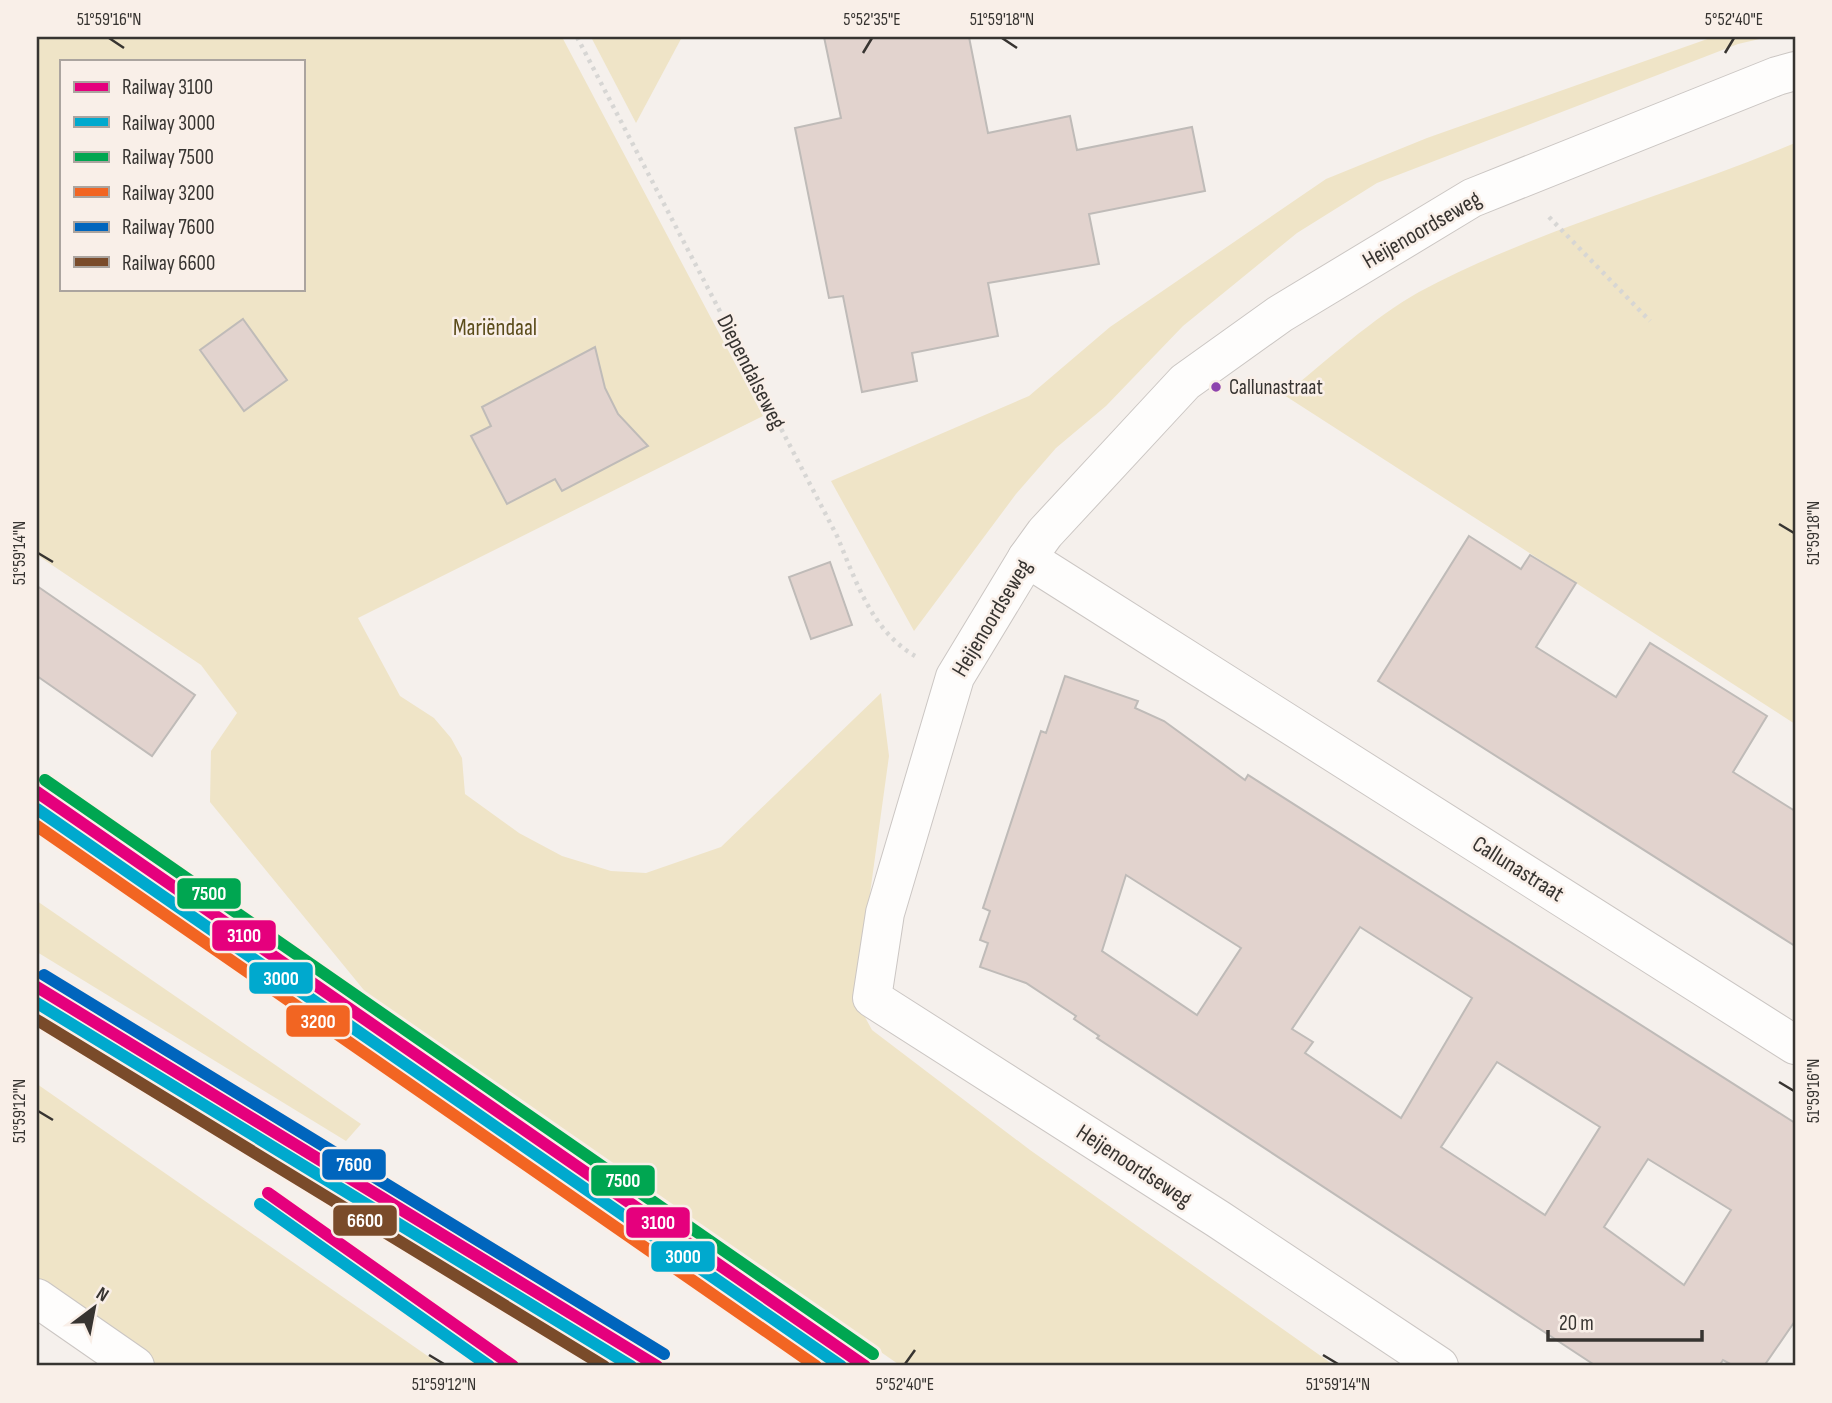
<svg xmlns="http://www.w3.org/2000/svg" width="1832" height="1403" viewBox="0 0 1832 1403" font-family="'Sofia Sans Condensed',sans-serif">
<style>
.green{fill:#efe4c7;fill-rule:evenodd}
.building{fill:#e2d3ce;stroke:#bfbbb8;stroke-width:2;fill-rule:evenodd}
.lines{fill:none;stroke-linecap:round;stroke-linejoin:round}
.street-casing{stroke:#cbc6c3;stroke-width:40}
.secondary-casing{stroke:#cbc6c3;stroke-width:40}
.path{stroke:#d7d6d4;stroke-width:4.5;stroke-dasharray:3.5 5;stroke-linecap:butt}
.street{stroke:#fefdfc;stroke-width:38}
.secondary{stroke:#fefdfc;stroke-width:38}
.rail-1-casing{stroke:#f9efe8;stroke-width:18}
.rail-2-casing{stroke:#f9efe8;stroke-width:18}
.rail-3-casing{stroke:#f9efe8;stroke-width:18}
.rail-4-casing{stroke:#f9efe8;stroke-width:18}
.rail-5-casing{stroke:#f9efe8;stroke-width:18}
.rail-6-casing{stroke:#f9efe8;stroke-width:18}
.rail-1{stroke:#e5007d;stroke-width:12}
.rail-2{stroke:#00a9ce;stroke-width:12}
.rail-3{stroke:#00a651;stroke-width:12}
.rail-4{stroke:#f26522;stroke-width:12}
.rail-5{stroke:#0065bd;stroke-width:12}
.rail-6{stroke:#7a4b2a;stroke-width:12}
.ticks{fill:none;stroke:#373431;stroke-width:2.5}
.bus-dot{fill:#8e44ad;stroke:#f9efe8;stroke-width:2.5}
.labels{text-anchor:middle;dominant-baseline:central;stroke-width:5;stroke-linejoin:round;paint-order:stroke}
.bus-label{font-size:21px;fill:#373431;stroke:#f9efe8;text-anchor:start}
.street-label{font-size:23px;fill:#373431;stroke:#f9efe8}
.park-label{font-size:23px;fill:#5b4c1b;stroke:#f9efe8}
.line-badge{stroke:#f9efe8;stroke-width:2.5}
.badge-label{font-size:19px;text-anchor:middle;font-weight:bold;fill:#fff}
.neatline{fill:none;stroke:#373431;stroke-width:2.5}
.ticks-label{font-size:18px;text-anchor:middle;fill:#373431}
</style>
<rect width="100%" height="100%" fill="#f5f0ec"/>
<g class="green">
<path d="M 37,37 L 562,37 L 763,416 L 358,618 L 400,696 L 434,718 L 451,738 L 462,758 L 465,794 L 519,833 L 562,856 L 611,871 L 646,873 L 721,847 L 881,693 L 889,756 L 859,973 L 860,1008 L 872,1030 L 1030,1150 L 1335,1366 L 901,1366 L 372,1000 L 210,802 L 211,751 L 237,713 L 201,665 L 37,555 ZM 61,61 L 303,61 L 303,289 L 61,289 Z"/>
<path d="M 591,37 L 682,37 L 636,123 Z"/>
<path d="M 1713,37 L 1768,37 L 1738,44 L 1377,183 L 1297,233 L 1183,326 L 1106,406 L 1056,448 L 1016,494 L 914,631 L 831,481 L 1029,396 L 1110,327 L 1326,179 L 1427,138 Z"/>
<path d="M 1795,143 L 1795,724 L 1284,395 C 1325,362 1374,317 1419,292 C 1539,228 1671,195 1795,143 Z"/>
<path d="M 37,901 L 361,1124 L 346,1141 L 37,952 Z"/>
<path d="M 37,1084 L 442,1366 L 159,1366 L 37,1279 Z"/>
</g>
<g class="building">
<path d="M 824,37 L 969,37 L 988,133 L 1070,116 L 1077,150 L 1192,127 L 1205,191 L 1089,214 L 1099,264 L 988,283 L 998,336 L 912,353 L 917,381 L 862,392 L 843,296 L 829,298 L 795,128 L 841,118 Z"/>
<path d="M 243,319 L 287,380 L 244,411 L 200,350 Z"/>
<path d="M 595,347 L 605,388 L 618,414 L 648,446 L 562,491 L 555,479 L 507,504 L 471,436 L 491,426 L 482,407 Z"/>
<path d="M 1469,536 L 1521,569 L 1530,555 L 1576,583 L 1536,647 L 1616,697 L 1650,643 L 1767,716 L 1733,772 L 1795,811 L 1795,946 L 1378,681 Z"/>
<path d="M 830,562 L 852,625 L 811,639 L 789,577 Z"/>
<path d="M 37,586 L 195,695 L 152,756 L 37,676 Z"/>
<path d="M 1065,676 L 1138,701 L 1135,708 L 1164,721 L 1245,780 L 1248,775 L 1795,1123 L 1795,1321 L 1764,1366 L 1734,1366 L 1723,1360 L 1719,1366 L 1596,1366 L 1097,1038 L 1099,1036 L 1074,1019 L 1076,1016 L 1026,983 L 980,967 L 988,943 L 980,940 L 990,911 L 983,908 L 1041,731 L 1046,733 ZM 1126,875 L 1241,948 L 1197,1015 L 1102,951 ZM 1360,927 L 1472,998 L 1401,1118 L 1305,1053 L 1313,1042 L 1292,1029 ZM 1497,1062 L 1600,1127 L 1545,1215 L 1441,1147 ZM 1648,1159 L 1731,1210 L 1684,1285 L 1604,1227 Z"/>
</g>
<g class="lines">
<defs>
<path id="street" d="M 37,1298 L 135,1366"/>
<g id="secondary">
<path d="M 1027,558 L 1795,1045"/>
<path d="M 1439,1366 L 1218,1219 L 872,998 L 885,913 L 955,677 L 1027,558 L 1045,533 L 1185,382 L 1280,314 L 1472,198 L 1777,76 L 1795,71"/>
</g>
</defs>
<use href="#street" class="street-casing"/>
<use href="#secondary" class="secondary-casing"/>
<g class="path">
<path d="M 577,37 L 837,536 C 856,581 871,630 915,656"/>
<path d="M 1549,217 L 1650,321"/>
</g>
<use href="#street" class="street"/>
<use href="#secondary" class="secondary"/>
<defs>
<g id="rail-1">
<path d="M 37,792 L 865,1366"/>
<path d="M 37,987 L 657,1366"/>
<path d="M 268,1193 L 513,1366"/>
</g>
<g id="rail-2">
<path d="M 37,809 L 841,1366"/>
<path d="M 37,1003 L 631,1366"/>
<path d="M 260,1204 L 489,1366"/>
</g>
<path id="rail-3" d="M 45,780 L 873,1354"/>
<path id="rail-4" d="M 37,826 L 816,1366"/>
<path id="rail-5" d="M 44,975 L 664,1354"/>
<path id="rail-6" d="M 37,1020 L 604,1366"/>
</defs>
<use href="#rail-1" class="rail-1-casing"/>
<use href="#rail-2" class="rail-2-casing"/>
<use href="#rail-3" class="rail-3-casing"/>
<use href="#rail-4" class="rail-4-casing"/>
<use href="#rail-5" class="rail-5-casing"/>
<use href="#rail-6" class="rail-6-casing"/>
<use href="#rail-1" class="rail-1"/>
<use href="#rail-2" class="rail-2"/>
<use href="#rail-3" class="rail-3"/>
<use href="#rail-4" class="rail-4"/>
<use href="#rail-5" class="rail-5"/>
<use href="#rail-6" class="rail-6"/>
</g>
<path class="ticks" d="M 109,38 L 124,48M 1002,38 L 1017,48M 863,53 L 872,38M 1725,53 L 1734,38M 1779,524 L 1794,533M 38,553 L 53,562M 1779,1082 L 1794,1091M 38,1111 L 53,1120M 429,1355 L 444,1364M 1323,1355 L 1338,1364M 905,1364 L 915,1350"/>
<circle class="bus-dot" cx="1216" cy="387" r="6"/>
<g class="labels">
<g class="bus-label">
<text x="1229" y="387">Callunastraat</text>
</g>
<g class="street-label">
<text transform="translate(1422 230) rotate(-30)">Heijenoordseweg</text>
<text transform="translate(751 372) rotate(63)">Diependalseweg</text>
<text transform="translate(992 618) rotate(-59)">Heijenoordseweg</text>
<text transform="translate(1518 869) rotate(32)">Callunastraat</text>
<text transform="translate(1134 1166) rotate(33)">Heijenoordseweg</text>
</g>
<g class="park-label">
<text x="495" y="328">Mariëndaal</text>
</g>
</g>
<g class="line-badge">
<rect x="176" y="877" width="66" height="33" rx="7" fill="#00a651"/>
<rect x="211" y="919" width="66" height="33" rx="7" fill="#e5007d"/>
<rect x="248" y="961" width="66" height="34" rx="7" fill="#00a9ce"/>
<rect x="285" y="1004" width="66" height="34" rx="7" fill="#f26522"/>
<rect x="321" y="1148" width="66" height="33" rx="7" fill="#0065bd"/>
<rect x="590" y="1164" width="66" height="33" rx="7" fill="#00a651"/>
<rect x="332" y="1204" width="66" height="33" rx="7" fill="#7a4b2a"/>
<rect x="625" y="1206" width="66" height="33" rx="7" fill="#e5007d"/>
<rect x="650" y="1240" width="66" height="33" rx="7" fill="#00a9ce"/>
</g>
<g class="badge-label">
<text x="209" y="900">7500</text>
<text x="244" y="942">3100</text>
<text x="281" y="985">3000</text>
<text x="318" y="1028">3200</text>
<text x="354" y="1171">7600</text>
<text x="623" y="1187">7500</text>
<text x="365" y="1227">6600</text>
<text x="658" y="1229">3100</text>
<text x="683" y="1263">3000</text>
</g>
<rect width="1832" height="1403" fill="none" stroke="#f9efe8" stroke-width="77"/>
<rect x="60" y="60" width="245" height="231" fill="#f9efe8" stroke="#aba49f" stroke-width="2"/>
<rect x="74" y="82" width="35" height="10" fill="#e5007d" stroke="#aba49f" stroke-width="2"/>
<text x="122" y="94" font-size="21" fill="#373431">Railway 3100</text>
<rect x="74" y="117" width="35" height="10" fill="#00a9ce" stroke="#aba49f" stroke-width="2"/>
<text x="122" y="130" font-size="21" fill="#373431">Railway 3000</text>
<rect x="74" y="152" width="35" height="10" fill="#00a651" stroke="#aba49f" stroke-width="2"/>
<text x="122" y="164" font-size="21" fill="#373431">Railway 7500</text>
<rect x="74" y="187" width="35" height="10" fill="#f26522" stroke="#aba49f" stroke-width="2"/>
<text x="122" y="200" font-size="21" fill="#373431">Railway 3200</text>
<rect x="74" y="222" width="35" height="10" fill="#0065bd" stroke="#aba49f" stroke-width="2"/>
<text x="122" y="234" font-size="21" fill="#373431">Railway 7600</text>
<rect x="74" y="257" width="35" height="10" fill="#7a4b2a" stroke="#aba49f" stroke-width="2"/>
<text x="122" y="270" font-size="21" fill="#373431">Railway 6600</text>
<g transform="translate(94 1308) rotate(32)" stroke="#f9efe8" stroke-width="5" paint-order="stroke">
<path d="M0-5L12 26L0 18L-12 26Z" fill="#373431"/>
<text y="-10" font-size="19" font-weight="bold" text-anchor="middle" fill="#373431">N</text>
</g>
<path d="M1548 1330v10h154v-10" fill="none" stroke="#373431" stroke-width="3.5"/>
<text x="1559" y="1330" font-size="21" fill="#373431" stroke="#f9efe8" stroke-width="5" paint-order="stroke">20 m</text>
<rect x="38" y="38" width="1756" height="1326" class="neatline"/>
<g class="ticks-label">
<text x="109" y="25">51°59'16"N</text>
<text x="872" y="25">5°52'35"E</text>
<text x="1002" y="25">51°59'18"N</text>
<text x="1734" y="25">5°52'40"E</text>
<text transform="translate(1813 533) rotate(-90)" y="6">51°59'18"N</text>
<text transform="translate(19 553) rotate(-90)" y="6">51°59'14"N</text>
<text transform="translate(1813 1091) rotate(-90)" y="6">51°59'16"N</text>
<text transform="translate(19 1111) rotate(-90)" y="6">51°59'12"N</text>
<text x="444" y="1390">51°59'12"N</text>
<text x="905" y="1390">5°52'40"E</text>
<text x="1338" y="1390">51°59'14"N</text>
</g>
</svg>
